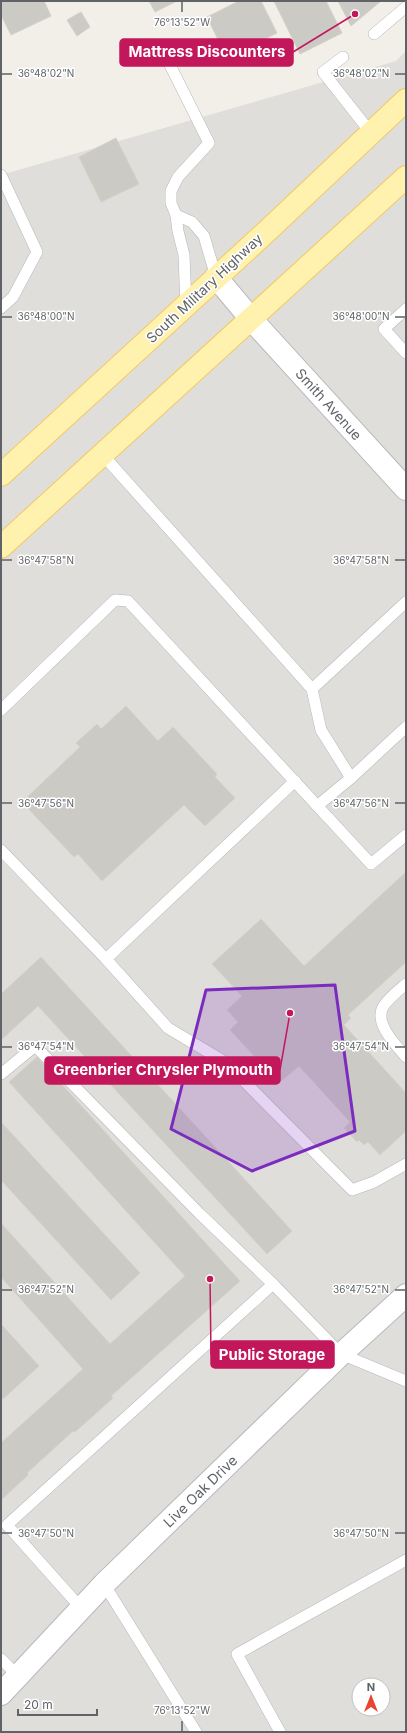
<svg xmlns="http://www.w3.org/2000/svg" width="407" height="1733" viewBox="0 0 407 1733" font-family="Inter,sans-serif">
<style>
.industrial{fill:#e0deda;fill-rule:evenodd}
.building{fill:#cccac5;stroke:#d6d1c6}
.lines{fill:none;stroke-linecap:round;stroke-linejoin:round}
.service-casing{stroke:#b5b8bc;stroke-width:12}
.minor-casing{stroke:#b5b8bc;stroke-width:24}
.primary-casing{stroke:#f2c960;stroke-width:24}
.service{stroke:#fff;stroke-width:11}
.minor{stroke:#fff;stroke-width:22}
.primary{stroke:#fff2af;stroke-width:22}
.marked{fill:#7b2cbf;fill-opacity:0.2;stroke:#7b2cbf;stroke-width:3;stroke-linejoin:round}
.ticks{fill:none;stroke:#5f6368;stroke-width:1.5}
.labels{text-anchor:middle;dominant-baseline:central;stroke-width:3;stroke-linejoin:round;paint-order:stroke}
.street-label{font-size:14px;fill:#5f6368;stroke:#fff}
.ticks-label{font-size:10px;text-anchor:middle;fill:#5f6368;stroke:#fff;stroke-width:3;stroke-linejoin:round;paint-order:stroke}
.leader{fill:none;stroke:#c2185b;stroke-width:1.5}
.callout-dot{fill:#c2185b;stroke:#fff;stroke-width:1.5}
.callout{fill:#c2185b;stroke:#c2185b;stroke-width:1.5}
.callout-label{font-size:15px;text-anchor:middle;font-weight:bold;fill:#fff}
</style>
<rect width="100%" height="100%" fill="#f1efe8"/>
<path class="industrial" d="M 406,51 L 406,1732 L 1,1732 L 1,175 L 396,61 ZM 359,1685 L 383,1685 L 383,1709 L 359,1709 Z"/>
<g class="building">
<path d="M 1,1 L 44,1 L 51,16 L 11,35 L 1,15 Z"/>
<path d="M 149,1 L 177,1 L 155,12 Z"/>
<path d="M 239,1 L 261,1 L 277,33 L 227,58 L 207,17 Z"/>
<path d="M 274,1 L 326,1 L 342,33 L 300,54 Z"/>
<path d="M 338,1 L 381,1 L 351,26 Z"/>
<path d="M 81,12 L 90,27 L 77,36 L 67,20 Z"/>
<path d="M 116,138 L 139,184 L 101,202 L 79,157 Z"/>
<path d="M 126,706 L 158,741 L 173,727 L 217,774 L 215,777 L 235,798 L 205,826 L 184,805 L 102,881 L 78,854 L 74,857 L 22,802 L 80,747 L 76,743 L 97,724 L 101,729 Z"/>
<path d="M 406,872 L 406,962 L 348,1015 L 351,1018 L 344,1025 L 406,1093 L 406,1131 L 380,1155 L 368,1142 L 364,1145 L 359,1140 L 357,1142 L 344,1128 L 350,1122 L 299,1066 L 279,1083 L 230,1030 L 238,1022 L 227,1010 L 242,996 L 212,964 L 261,919 L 304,966 Z"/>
<path d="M 41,957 L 292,1231 L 267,1254 L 38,1006 L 1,1040 L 1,994 Z"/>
<path d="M 37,1057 L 240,1281 L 111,1396 L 113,1398 L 75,1432 L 73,1431 L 27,1473 L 28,1475 L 1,1500 L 1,1443 L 83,1369 L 1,1277 L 1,1223 L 110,1344 L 185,1276 L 9,1082 Z"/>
<path d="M 1,1122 L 140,1273 L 111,1300 L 1,1180 Z"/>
<path d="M 1,1324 L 39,1366 L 3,1399 L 1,1397 Z"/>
</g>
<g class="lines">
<defs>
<g id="service">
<path d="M 374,34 L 406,7"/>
<path d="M 166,57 L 209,143 L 178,177 L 171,191 L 171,203 L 176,215 L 178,231 L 184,255 L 186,305"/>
<path d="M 343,57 L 323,72 L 371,133"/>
<path d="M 1,175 L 37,252 L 13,297 L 1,308"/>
<path d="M 176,215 L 192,222 L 204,236 L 216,277"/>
<path d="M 406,309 L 384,329 L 406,353"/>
<path d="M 102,454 L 312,689 L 321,730 L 351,778 L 406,727"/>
<path d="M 312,689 L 406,602"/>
<path d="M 1,710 L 115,600 L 128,601 L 371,864 L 406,835"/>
<path d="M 317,806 L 351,778"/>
<path d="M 1,850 L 106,959 L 168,1028 L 225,1062 L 352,1190 L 374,1182 L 406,1164"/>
<path d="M 106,959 L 295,781"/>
<path d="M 406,984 C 399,990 385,1001 382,1009 C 376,1026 396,1045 406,1057"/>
<path d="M 1,1074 L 35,1046 L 199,1213 L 273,1284"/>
<path d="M 104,1584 L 196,1732"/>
<path d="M 81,1608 L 7,1525 L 273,1284 L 341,1354 L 406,1381"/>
<path d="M 1,1659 L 18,1676"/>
<path d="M 280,1732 L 237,1654 L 406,1560"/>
</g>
<g id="minor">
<path d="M 216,277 L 251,319 L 406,489"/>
<path d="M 1,1694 L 104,1584 L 337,1358 L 406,1295"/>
</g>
<g id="primary">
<path d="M 1,475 L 265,233 L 406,100"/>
<path d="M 1,547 L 406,177"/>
</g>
</defs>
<use href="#service" class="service-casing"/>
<use href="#minor" class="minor-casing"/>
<use href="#primary" class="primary-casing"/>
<use href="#service" class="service"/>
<use href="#minor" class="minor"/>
<use href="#primary" class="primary"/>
</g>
<path class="marked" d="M 335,985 L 355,1131 L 252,1171 L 171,1129 L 206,990 Z"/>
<path class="ticks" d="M 182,2 L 182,12M 2,74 L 12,74M 395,74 L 405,74M 2,317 L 12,317M 395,317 L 405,317M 2,560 L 12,560M 395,560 L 405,560M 2,803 L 12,803M 395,803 L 405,803M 2,1047 L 12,1047M 395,1047 L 405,1047M 2,1290 L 12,1290M 395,1290 L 405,1290M 2,1533 L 12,1533M 395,1533 L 405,1533M 182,1721 L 182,1731"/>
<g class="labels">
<g class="street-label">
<text transform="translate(204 288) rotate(-43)">South Military Highway</text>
<text transform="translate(329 404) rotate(48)">Smith Avenue</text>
<text transform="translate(200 1491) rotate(-44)">Live Oak Drive</text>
</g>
</g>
<g class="ticks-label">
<text x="182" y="26">76°13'52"W</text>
<text x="46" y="77">36°48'02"N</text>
<text x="361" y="77">36°48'02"N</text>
<text x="46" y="320">36°48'00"N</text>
<text x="361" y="320">36°48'00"N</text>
<text x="46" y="564">36°47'58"N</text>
<text x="361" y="564">36°47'58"N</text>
<text x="46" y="807">36°47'56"N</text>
<text x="361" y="807">36°47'56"N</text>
<text x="46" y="1050">36°47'54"N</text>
<text x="361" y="1050">36°47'54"N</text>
<text x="46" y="1293">36°47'52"N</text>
<text x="361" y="1293">36°47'52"N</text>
<text x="46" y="1537">36°47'50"N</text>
<text x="361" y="1537">36°47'50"N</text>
<text x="182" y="1714">76°13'52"W</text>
</g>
<path class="leader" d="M355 14L293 52M290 1013L280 1070M210 1279L211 1355"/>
<g class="callout-dot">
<circle cx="355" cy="14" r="4"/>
<circle cx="290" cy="1013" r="4"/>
<circle cx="210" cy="1279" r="4"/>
</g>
<g class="callout">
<rect x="120" y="39" width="173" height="27" rx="4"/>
<rect x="45" y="1057" width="235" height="27" rx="4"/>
<rect x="211" y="1341" width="123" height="27" rx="4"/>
</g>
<g class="callout-label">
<text x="207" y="57">Mattress Discounters</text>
<text x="163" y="1075">Greenbrier Chrysler Plymouth</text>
<text x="272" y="1360">Public Storage</text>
</g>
<rect width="407" height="1733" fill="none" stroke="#5f6368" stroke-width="4"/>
<g transform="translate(371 1697)"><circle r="19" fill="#ffffff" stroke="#bfc1c3"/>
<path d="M0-3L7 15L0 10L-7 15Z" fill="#ea4335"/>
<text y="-6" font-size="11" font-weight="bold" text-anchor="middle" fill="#5f6368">N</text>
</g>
<path d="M18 1709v6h79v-6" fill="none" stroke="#5f6368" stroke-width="2"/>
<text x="24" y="1709" font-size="12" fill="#5f6368" stroke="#ffffff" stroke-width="3" paint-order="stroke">20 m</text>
</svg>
